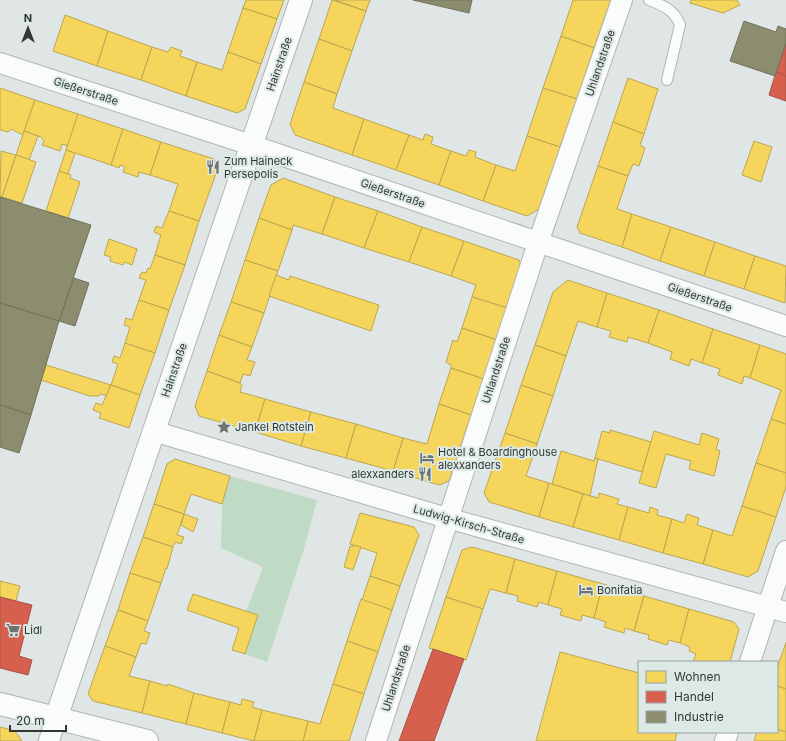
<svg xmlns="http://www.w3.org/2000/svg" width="786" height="741" viewBox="0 0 786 741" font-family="Inter,sans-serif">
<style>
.green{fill:#c0dbc5}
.homes{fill:#f6d55c;stroke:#bba651}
.shops{fill:#d6604d;stroke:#a55446}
.industry{fill:#8c8c6e;stroke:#71725d}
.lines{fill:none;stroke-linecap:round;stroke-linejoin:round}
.lane-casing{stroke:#b1b6b5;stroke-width:12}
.street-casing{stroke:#b1b6b5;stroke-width:22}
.secondary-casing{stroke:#b1b6b5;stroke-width:24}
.lane{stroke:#fafbfb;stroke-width:10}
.street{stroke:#fafbfb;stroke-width:20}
.secondary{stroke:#fafbfb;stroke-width:22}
.labels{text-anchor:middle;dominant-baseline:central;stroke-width:4;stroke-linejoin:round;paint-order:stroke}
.street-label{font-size:11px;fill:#323736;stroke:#dce9e7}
.poi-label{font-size:11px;fill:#323736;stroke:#dce9e7;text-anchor:start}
</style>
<rect width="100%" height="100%" fill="#dfe6e5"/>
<path class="green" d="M 230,476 L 317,500 L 304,549 L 267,662 L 245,654 L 258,616 L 246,611 L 263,567 L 221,548 L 222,504 Z"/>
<g class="homes">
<path d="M 246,0 L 284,0 L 277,19 L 243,8 Z"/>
<path d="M 332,0 L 366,11 L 352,51 L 319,39 Z"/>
<path d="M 335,0 L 370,0 L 366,11 Z"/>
<path d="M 573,0 L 611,0 L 594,48 L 561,36 Z"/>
<path d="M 691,0 L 737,0 L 740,5 L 723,13 L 690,3 Z"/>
<path d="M 243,8 L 277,19 L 261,64 L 228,52 Z"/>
<path d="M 65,15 L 108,31 L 97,66 L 53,51 Z"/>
<path d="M 108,31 L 152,47 L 141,80 L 97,66 Z"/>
<path d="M 561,36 L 594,48 L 577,99 L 543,88 Z"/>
<path d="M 319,39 L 352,51 L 337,94 L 304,82 Z"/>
<path d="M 152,47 L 168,52 L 171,47 L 182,51 L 180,56 L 197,62 L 186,96 L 141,80 Z"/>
<path d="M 228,52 L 261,64 L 245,109 L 237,113 L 186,96 L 197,62 L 222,70 Z"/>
<path d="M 628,78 L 658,89 L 644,134 L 613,122 Z"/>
<path d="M 304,82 L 337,94 L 333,108 L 364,119 L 352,155 L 295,135 L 290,124 Z"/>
<path d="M 0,88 L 35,100 L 23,135 L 11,129 L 8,132 L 0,130 Z"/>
<path d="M 543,88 L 577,99 L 560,147 L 527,136 Z"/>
<path d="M 35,100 L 78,114 L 68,146 L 62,144 L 60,151 L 42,145 L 44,141 L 41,137 L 24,131 Z"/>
<path d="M 78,114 L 123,129 L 111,165 L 66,150 Z"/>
<path d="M 364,119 L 409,135 L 396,170 L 352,155 Z"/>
<path d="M 613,122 L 644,134 L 640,145 L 645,148 L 639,166 L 633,164 L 628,176 L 598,166 Z"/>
<path d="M 123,129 L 161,142 L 150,175 L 139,172 L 138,177 L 123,172 L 125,167 L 120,165 L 119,168 L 111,165 Z"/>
<path d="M 24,131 L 38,136 L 29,160 L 16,155 Z"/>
<path d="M 425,134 L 433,137 L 431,144 L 451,151 L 439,185 L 396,170 L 409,135 L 423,140 Z"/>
<path d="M 527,136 L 560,147 L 539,209 L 527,216 L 483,201 L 496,165 L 515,171 Z"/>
<path d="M 754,141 L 772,147 L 761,182 L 742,175 Z"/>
<path d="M 161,142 L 214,159 L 218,168 L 199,221 L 169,211 L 178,184 L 150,175 Z"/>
<path d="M 66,150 L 75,153 L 68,174 L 59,171 Z"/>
<path d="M 469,150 L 476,152 L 475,157 L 496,165 L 483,201 L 439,185 L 451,151 L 466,156 Z"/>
<path d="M 1,151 L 16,155 L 2,197 L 0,197 Z"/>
<path d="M 16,155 L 36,162 L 22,203 L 2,197 Z"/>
<path d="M 598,166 L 628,176 L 617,209 L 632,214 L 622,247 L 580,233 L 577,227 Z"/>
<path d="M 59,171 L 71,175 L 70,178 L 80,182 L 68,218 L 46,211 Z"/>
<path d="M 283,178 L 335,197 L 322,234 L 293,225 L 292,230 L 259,218 L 271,185 Z"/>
<path d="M 335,197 L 378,211 L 364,248 L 322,234 Z"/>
<path d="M 169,211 L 199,221 L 185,265 L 155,255 L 161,235 L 154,232 L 156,226 L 162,228 Z"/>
<path d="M 378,211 L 422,227 L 409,262 L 364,248 Z"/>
<path d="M 632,214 L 671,227 L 660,261 L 622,247 Z"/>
<path d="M 259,218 L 292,230 L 278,271 L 245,260 Z"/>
<path d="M 422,227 L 464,241 L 451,276 L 409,262 Z"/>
<path d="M 671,227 L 715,242 L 704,276 L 660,261 Z"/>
<path d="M 109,239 L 137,249 L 132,265 L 124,262 L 123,265 L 110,261 L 111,257 L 104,255 Z"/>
<path d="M 464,241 L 519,260 L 522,268 L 508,308 L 472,297 L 476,285 L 451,276 Z"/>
<path d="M 715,242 L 755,256 L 744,289 L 704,276 Z"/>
<path d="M 155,255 L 185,265 L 169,310 L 139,300 L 146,280 L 139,278 L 142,272 L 146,273 L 148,268 L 150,269 Z"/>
<path d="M 755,256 L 786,266 L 785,303 L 744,289 Z"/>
<path d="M 245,260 L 278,271 L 264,313 L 231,302 Z"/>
<path d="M 276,275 L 289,280 L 290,276 L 379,305 L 371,331 L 269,296 Z"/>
<path d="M 568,280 L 607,293 L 597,327 L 578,321 L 566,356 L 535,345 L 553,292 Z"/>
<path d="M 607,293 L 659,310 L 648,343 L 628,337 L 627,342 L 609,337 L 611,331 L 597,327 Z"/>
<path d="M 472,297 L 508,308 L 497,340 L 462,328 Z"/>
<path d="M 139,300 L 169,310 L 155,353 L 125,343 L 130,327 L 124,325 L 126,318 L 132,320 Z"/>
<path d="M 231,302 L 264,313 L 252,347 L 219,335 Z"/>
<path d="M 659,310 L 713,329 L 702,363 L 691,359 L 689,366 L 670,359 L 672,352 L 648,343 Z"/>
<path d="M 462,328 L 497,340 L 484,379 L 451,368 L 451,365 L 446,362 L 453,340 L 457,342 Z"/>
<path d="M 713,329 L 760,345 L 750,378 L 744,376 L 742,384 L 718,375 L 720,369 L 702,363 Z"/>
<path d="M 219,335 L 252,347 L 247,360 L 255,362 L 250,376 L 243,374 L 240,383 L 207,371 Z"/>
<path d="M 125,343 L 155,353 L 140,395 L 111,385 L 118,364 L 112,362 L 114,356 L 120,358 Z"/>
<path d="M 535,345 L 566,356 L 553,396 L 521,385 Z"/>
<path d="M 760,345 L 786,354 L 786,424 L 771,419 L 781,390 L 750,378 Z"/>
<path d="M 46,365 L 111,385 L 107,396 L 100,394 L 99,396 L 90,396 L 41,380 Z"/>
<path d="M 451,368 L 484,379 L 471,415 L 439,404 Z"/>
<path d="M 207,371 L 240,383 L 242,386 L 240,392 L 265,399 L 255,432 L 199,416 L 195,406 Z"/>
<path d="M 111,385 L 140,395 L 129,428 L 99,418 L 101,413 L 93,410 L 96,403 L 102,405 Z"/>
<path d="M 521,385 L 553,396 L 537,444 L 505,433 Z"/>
<path d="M 265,399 L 311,412 L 301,446 L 255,432 Z"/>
<path d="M 439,404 L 471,415 L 449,481 L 439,485 L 393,471 L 403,438 L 427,444 Z"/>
<path d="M 311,412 L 356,424 L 346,458 L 301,446 Z"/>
<path d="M 771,419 L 786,424 L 786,473 L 756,463 Z"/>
<path d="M 356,424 L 403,438 L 393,471 L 346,458 Z"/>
<path d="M 610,430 L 651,442 L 642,472 L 595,458 L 602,431 L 610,433 Z"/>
<path d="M 654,431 L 699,445 L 702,433 L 719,439 L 716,449 L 720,451 L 714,476 L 689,469 L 691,461 L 666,454 L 656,488 L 639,483 Z"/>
<path d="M 505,433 L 537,444 L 526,476 L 549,483 L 539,517 L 489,502 L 484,493 Z"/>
<path d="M 561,451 L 594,461 L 595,458 L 598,459 L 590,496 L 552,484 Z"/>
<path d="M 175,459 L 230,476 L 222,504 L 191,494 L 184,514 L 154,504 L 167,464 Z"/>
<path d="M 756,463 L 786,473 L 786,487 L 776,517 L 742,506 Z"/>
<path d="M 549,483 L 583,494 L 573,527 L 539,517 Z"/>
<path d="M 599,493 L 619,499 L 617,504 L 628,507 L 619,540 L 573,527 L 583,494 L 598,498 Z"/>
<path d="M 154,504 L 184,514 L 177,535 L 184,537 L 181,544 L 175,542 L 173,547 L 143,537 Z"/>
<path d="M 742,506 L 776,517 L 758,571 L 748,577 L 703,564 L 713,530 L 732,536 Z"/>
<path d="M 628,507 L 649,513 L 650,507 L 658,510 L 657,515 L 672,519 L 663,553 L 619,540 Z"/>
<path d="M 360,513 L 414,527 L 419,535 L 400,586 L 370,576 L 377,553 L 350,544 Z"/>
<path d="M 184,514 L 198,519 L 193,532 L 181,525 Z"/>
<path d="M 687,514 L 699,518 L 697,525 L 713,530 L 703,564 L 663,553 L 672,519 L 684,523 Z"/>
<path d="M 143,537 L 173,547 L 167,569 L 166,568 L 161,583 L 130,573 Z"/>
<path d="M 353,545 L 361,547 L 353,570 L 344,567 L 350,546 L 353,547 Z"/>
<path d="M 472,547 L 515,559 L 506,593 L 490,589 L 483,609 L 446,597 L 462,550 Z"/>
<path d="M 515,559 L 557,571 L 548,605 L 539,602 L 537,607 L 517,601 L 518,596 L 506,593 Z"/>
<path d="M 557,571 L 603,584 L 594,618 L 582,615 L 581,621 L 560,615 L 562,609 L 548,605 Z"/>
<path d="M 130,573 L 161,583 L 148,621 L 118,610 Z"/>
<path d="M 370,576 L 400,586 L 392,610 L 362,600 Z"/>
<path d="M 0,581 L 20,586 L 16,601 L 0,597 Z"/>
<path d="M 603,584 L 644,596 L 634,631 L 625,628 L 624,633 L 604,627 L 606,622 L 594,618 Z"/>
<path d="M 193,594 L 258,615 L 245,654 L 232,650 L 239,628 L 187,610 Z"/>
<path d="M 644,596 L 689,609 L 680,643 L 669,640 L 667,645 L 648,639 L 649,635 L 634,631 Z"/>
<path d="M 446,597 L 483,609 L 466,660 L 429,648 Z"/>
<path d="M 361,599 L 392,610 L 378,652 L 347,641 Z"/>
<path d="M 689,609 L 734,622 L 739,629 L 730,662 L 693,662 L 696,654 L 689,651 L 690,647 L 680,643 Z"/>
<path d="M 118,610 L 148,621 L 144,631 L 150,633 L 146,644 L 141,643 L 136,657 L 105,646 Z"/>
<path d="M 347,641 L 378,652 L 364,694 L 333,684 Z"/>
<path d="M 786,642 L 786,689 L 777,686 L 777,669 Z"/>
<path d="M 105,646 L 136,657 L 129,676 L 150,681 L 142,713 L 93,701 L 88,694 Z"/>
<path d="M 560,652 L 639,673 L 639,732 L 677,732 L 675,741 L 536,741 Z"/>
<path d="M 150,681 L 167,686 L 168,684 L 194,693 L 186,724 L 142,713 Z"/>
<path d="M 333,684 L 364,694 L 349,741 L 303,741 L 308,721 L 320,724 Z"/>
<path d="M 777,686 L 786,689 L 786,732 L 777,729 Z"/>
<path d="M 194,693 L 230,702 L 222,733 L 186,724 Z"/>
<path d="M 242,699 L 254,702 L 252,707 L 262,710 L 254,741 L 222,733 L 230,702 L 241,705 Z"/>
<path d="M 262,710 L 308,721 L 303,741 L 254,741 Z"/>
<path d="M 0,727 L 15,731 L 22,741 L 0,741 Z"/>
<path d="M 777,729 L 786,732 L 786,741 L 754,741 L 757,732 L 777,732 Z"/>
</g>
<g class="shops">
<path d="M 786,43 L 786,76 L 776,72 Z"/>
<path d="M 776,72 L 786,76 L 786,101 L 769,95 Z"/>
<path d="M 0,597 L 32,605 L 19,656 L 32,660 L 28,675 L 0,668 Z"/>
<path d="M 433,649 L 464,659 L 434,741 L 399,741 Z"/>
</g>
<g class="industry">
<path d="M 413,0 L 472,0 L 469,13 Z"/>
<path d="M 744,21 L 776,32 L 778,26 L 786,29 L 786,43 L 775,76 L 730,61 Z"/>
<path d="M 0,197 L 91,225 L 59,321 L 0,303 Z"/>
<path d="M 74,278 L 89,283 L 75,326 L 59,321 Z"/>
<path d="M 0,303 L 59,321 L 31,415 L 0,405 Z"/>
<path d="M 0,405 L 31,415 L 19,453 L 0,447 Z"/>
</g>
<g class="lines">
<defs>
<path id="lane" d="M 649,0 C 662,5 675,10 680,25 L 667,80"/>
<g id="street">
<path d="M 0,63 L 251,145 L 786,326"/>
<path d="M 153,431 L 447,518 L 786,612"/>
<path d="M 750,662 L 786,551"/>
<path d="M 49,741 L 56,718"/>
<path d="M 376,741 L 538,243 L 622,0"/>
<path d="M 725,741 L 728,732"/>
</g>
<g id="secondary">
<path d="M 0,704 L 147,741"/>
<path d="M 56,718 L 301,0"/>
</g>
</defs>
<use href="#lane" class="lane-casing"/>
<use href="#street" class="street-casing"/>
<use href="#secondary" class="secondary-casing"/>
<use href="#lane" class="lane"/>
<use href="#street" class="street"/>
<use href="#secondary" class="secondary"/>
</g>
<defs>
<symbol id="restaurant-bare" viewBox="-9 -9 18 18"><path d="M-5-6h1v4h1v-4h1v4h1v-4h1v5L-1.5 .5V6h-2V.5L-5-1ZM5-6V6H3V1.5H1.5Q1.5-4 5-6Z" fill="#6f7473" stroke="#dce9e7" stroke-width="2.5" paint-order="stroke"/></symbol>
<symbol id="sight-bare" viewBox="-9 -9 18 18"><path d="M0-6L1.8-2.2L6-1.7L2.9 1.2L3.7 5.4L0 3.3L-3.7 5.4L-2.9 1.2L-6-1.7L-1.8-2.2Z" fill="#6f7473" stroke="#dce9e7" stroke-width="2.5" paint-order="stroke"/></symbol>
<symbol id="hotel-bare" viewBox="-9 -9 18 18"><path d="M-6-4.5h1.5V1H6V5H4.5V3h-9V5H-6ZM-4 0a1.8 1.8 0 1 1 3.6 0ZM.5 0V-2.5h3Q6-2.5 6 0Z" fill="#6f7473" stroke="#dce9e7" stroke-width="2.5" paint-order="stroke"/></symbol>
<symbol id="supermarket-bare" viewBox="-9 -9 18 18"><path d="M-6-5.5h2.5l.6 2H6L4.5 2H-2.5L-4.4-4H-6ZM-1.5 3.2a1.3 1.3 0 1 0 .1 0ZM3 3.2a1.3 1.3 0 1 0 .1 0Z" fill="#6f7473" stroke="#dce9e7" stroke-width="2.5" paint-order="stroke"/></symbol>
</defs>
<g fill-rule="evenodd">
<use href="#restaurant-bare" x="203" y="157" width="20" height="20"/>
<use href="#sight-bare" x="214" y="417" width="20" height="20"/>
<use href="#hotel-bare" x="417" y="448" width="20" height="20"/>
<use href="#restaurant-bare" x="415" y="464" width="20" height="20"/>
<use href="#hotel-bare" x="576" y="580" width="20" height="20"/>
<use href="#supermarket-bare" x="3" y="620" width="20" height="20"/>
</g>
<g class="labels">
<g class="street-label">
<text transform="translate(600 63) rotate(-71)">Uhlandstraße</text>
<text transform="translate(279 64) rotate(-71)">Hainstraße</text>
<text transform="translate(86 91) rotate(18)">Gießerstraße</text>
<text transform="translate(393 193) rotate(19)">Gießerstraße</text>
<text transform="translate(700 297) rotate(19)">Gießerstraße</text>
<text transform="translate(174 370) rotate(-71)">Hainstraße</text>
<text transform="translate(496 370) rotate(-72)">Uhlandstraße</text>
<text transform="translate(469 524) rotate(16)">Ludwig-Kirsch-Straße</text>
<text transform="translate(396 678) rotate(-72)">Uhlandstraße</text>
</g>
<g class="poi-label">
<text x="224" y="161">Zum Haineck<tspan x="224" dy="13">Persepolis</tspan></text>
<text x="235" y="427">Jankel Rotstein</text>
<text x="438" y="452">Hotel &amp; Boardinghouse<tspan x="438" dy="13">alexxanders</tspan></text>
<text x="414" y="474" text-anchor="end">alexxanders</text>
<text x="597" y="590">Bonifatia</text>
<text x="24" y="630">Lidl</text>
</g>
</g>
<rect x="638" y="661" width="140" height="72" fill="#dce9e7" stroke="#98a2a0"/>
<rect x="646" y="671" width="20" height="12" fill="#f6d55c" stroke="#98a2a0"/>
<text x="674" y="681" font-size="12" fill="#323736">Wohnen</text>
<rect x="646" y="691" width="20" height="12" fill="#d6604d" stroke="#98a2a0"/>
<text x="674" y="701" font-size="12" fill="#323736">Handel</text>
<rect x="646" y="711" width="20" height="12" fill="#8c8c6e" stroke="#98a2a0"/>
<text x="674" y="721" font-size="12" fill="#323736">Industrie</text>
<g transform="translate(28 28)" stroke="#dce9e7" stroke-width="3" paint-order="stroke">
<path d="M0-3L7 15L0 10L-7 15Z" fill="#323736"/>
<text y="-6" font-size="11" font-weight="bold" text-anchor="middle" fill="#323736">N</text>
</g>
<path d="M10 725v6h56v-6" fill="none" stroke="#323736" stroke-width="2"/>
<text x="16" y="725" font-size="12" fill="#323736" stroke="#dce9e7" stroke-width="3" paint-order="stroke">20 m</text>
</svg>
